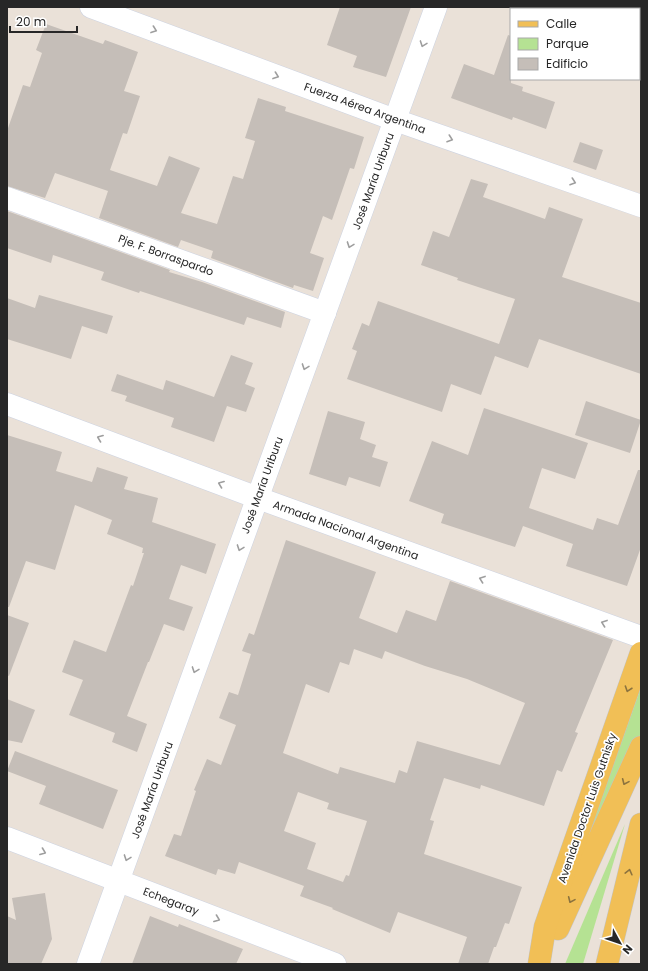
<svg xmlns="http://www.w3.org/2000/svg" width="648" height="971" viewBox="0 0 648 971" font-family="Poppins,sans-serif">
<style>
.green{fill:#b5e293}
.building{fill:#c5beb8;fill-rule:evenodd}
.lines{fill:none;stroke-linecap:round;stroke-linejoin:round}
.minor-casing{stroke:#cdd3e1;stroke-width:23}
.major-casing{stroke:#c3c3c3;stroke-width:23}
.minor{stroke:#fff;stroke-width:22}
.major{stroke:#f1bf56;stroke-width:22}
.oneway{stroke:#9e9e9e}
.oneway2{stroke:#8c733e}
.labels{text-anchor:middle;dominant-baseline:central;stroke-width:3.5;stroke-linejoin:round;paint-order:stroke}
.street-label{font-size:11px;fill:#272727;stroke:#fff}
</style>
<rect width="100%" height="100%" fill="#eae1d8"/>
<g class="green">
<path d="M 641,687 L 641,733 L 560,915 Z"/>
<path d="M 625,824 L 583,964 L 565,964 Z"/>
</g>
<g class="building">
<path d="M 340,7 L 411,7 L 386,77 L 353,67 L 357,56 L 327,45 Z"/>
<path d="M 46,24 L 103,44 L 105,40 L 138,52 L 124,91 L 140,96 L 127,134 L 123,133 L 110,170 L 157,186 L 169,156 L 200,168 L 181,213 L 217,224 L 233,176 L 243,179 L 255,141 L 245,138 L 258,98 L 286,107 L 285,111 L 364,137 L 354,169 L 350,168 L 332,220 L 323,216 L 310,253 L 324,258 L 313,291 L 294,285 L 293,288 L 211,258 L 213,251 L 181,240 L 178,247 L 99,218 L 108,191 L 55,173 L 45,198 L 7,186 L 7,131 L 23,85 L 30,87 L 42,53 L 36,50 Z"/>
<path d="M 508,35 L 511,36 L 511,83 L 523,87 L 522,91 L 555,102 L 546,129 L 513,117 L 512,120 L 451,98 L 464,64 L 494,75 Z"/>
<path d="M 580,142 L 603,150 L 596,170 L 573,162 Z"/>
<path d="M 471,179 L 488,184 L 483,197 L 545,219 L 549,207 L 583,219 L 562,277 L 641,303 L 641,374 L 539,339 L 528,368 L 495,356 L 481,395 L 451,384 L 442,412 L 347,379 L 357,351 L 352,349 L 362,323 L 369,326 L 378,301 L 499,344 L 515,299 L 478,287 L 457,280 L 458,278 L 421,265 L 433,231 L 449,237 Z"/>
<path d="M 7,211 L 170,270 L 169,272 L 202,282 L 285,312 L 281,328 L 247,317 L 244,325 L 140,291 L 139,293 L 101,280 L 104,272 L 53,255 L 51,263 L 7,248 Z"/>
<path d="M 39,295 L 113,316 L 107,334 L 82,326 L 71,359 L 7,339 L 7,298 L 35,308 Z"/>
<path d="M 231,355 L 253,363 L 245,384 L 255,388 L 246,412 L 227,406 L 214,442 L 171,427 L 174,418 L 125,401 L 127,396 L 111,391 L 117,374 L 163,390 L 166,380 L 214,397 Z"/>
<path d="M 586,401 L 641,420 L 630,453 L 575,435 Z"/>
<path d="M 484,408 L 588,443 L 575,479 L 542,468 L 529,508 L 593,530 L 597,518 L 618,525 L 638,470 L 641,470 L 641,547 L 627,586 L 566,566 L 573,544 L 523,526 L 515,547 L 441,523 L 444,514 L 409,501 L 432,441 L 468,455 Z"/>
<path d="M 328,411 L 365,422 L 360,439 L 376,445 L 372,457 L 388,462 L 380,487 L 349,477 L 346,486 L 309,474 Z"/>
<path d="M 7,435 L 62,452 L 56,471 L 92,482 L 97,467 L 128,477 L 124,489 L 158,498 L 152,522 L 216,544 L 206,574 L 181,565 L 169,599 L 193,607 L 184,631 L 164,624 L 149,662 L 148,662 L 127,716 L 147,724 L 137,752 L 112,742 L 115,733 L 69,715 L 83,680 L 62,672 L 74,640 L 106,652 L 131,585 L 133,586 L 144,553 L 142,553 L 143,548 L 107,534 L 112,520 L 75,505 L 55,570 L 26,561 L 9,607 L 7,607 Z"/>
<path d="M 286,540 L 376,572 L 359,618 L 397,633 L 406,610 L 436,621 L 450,581 L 613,640 L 575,732 L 578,733 L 562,772 L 557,770 L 544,806 L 481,785 L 480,789 L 444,778 L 430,820 L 434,821 L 424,854 L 522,887 L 509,924 L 505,923 L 496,947 L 494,947 L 488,964 L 458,964 L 467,937 L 398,912 L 390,933 L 332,909 L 333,908 L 300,896 L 304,886 L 239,862 L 235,874 L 218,869 L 216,875 L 165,856 L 174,834 L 181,836 L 196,791 L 194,790 L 207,759 L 221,765 L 236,725 L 219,718 L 229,692 L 238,695 L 251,654 L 242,651 L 249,633 L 254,635 ZM 354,649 L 382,659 L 385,651 L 425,666 L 467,679 L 525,703 L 500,765 L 417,741 L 407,773 L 399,770 L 395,783 L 340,767 L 338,774 L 283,753 L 306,684 L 329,693 L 340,662 L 349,665 ZM 298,792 L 329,803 L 327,809 L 367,821 L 349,876 L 346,875 L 343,882 L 307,869 L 316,843 L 284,831 Z"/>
<path d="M 7,615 L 29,623 L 9,676 L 7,675 Z"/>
<path d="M 7,699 L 35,710 L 22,743 L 7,740 Z"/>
<path d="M 15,751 L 118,790 L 103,829 L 39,804 L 46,786 L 7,771 Z"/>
<path d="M 45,893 L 52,939 L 41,964 L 7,964 L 7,916 L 16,920 L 12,898 Z"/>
<path d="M 150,916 L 178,927 L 179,924 L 243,949 L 236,964 L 132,964 Z"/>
</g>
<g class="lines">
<defs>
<g id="minor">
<path d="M 91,7 L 395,120 L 641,206"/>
<path d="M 7,198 L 325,313"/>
<path d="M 7,404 L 258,498 L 641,637"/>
<path d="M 7,838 L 335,964"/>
<path d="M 88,964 L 436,7"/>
</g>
<g id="major">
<path d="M 558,929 L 641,747"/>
<path d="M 539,964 L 545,927 L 641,653"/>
<path d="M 607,964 L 641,824"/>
</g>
</defs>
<use href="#minor" class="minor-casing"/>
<use href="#major" class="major-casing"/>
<use href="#minor" class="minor"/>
<use href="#major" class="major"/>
</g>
<defs><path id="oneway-chevron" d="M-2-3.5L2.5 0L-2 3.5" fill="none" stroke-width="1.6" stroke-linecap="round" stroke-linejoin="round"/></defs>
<g class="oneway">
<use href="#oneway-chevron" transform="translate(154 30) rotate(20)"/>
<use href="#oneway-chevron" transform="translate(423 44) rotate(110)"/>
<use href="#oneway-chevron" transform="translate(276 76) rotate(20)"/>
<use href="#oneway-chevron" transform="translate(450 139) rotate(19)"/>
<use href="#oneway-chevron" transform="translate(573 182) rotate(19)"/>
<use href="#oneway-chevron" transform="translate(350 245) rotate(110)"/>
<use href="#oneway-chevron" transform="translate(305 367) rotate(110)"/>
<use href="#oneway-chevron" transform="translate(100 438) rotate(-159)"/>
<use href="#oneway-chevron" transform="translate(221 484) rotate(-159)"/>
<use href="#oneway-chevron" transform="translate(240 548) rotate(110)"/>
<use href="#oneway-chevron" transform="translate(482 579) rotate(-160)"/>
<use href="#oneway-chevron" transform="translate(604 623) rotate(-160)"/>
<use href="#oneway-chevron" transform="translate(195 670) rotate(110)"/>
<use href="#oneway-chevron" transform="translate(43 852) rotate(21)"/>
<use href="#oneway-chevron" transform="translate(127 858) rotate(110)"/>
<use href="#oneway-chevron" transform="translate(217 919) rotate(21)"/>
</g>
<g class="oneway2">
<use href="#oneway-chevron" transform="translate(628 689) rotate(109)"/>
<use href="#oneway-chevron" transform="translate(625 782) rotate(114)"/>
<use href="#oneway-chevron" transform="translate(629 872) rotate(-76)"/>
<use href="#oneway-chevron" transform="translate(571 900) rotate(114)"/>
</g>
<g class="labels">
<g class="street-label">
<text transform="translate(365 108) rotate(20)">Fuerza Aérea Argentina</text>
<text transform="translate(373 181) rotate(-70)">José María Uriburu</text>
<text transform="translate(166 255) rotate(20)">Pje. F. Borraspardo</text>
<text transform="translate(262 485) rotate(-70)">José María Uriburu</text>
<text transform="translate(346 530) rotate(20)">Armada Nacional Argentina</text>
<text transform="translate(152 790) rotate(-70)">José María Uriburu</text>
<text transform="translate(587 808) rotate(-71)">Avenida Doctor Luis Gutnisky</text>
<text transform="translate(171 901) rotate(21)">Echegaray</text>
</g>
</g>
<rect width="648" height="971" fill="none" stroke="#272727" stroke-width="16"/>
<rect x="510" y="8" width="130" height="72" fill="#ffffff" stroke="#a9a9a9"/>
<rect x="518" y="21" width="20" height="6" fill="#f1bf56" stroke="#a9a9a9"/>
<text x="546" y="28" font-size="12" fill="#272727">Calle</text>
<rect x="518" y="38" width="20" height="12" fill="#b5e293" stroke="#a9a9a9"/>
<text x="546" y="48" font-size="12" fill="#272727">Parque</text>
<rect x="518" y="58" width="20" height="12" fill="#c5beb8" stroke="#a9a9a9"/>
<text x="546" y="68" font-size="12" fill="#272727">Edificio</text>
<g transform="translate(620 943) rotate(130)" stroke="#ffffff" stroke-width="3" paint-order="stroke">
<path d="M0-3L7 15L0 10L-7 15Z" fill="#272727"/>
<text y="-6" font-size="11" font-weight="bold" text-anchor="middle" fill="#272727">N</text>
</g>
<path d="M10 26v6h67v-6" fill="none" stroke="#272727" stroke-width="2"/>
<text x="16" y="26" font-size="12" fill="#272727" stroke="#ffffff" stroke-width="3" paint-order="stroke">20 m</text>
</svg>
